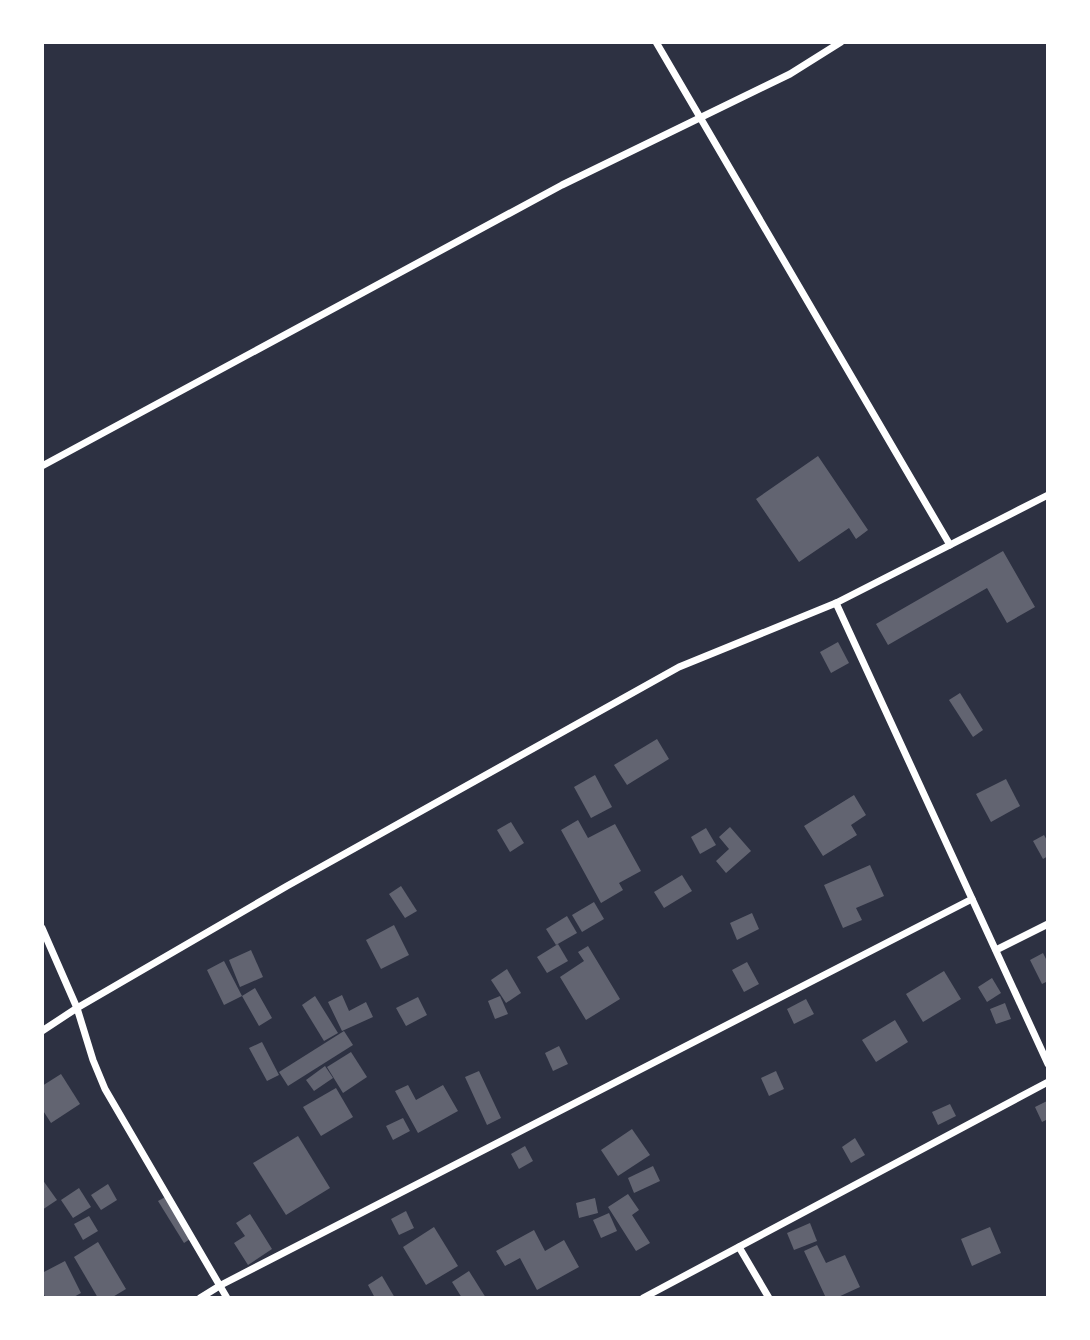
<svg xmlns="http://www.w3.org/2000/svg" width="1090" height="1340" viewBox="0 0 1090 1340" font-family="Barlow,sans-serif">
<style>
.building{fill:#626471}
.lines{fill:none;stroke-linecap:round;stroke-linejoin:round}
.minor{stroke:#fff;stroke-width:7}
</style>
<rect width="100%" height="100%" fill="#2d3142"/>
<g class="building">
<path d="M 818,456 L 868,530 L 856,539 L 849,528 L 799,562 L 756,499 Z"/>
<path d="M 1003,551 L 1035,607 L 1007,623 L 987,588 L 888,645 L 876,624 Z"/>
<path d="M 838,642 L 849,663 L 831,673 L 820,652 Z"/>
<path d="M 960,693 L 983,730 L 973,737 L 949,700 Z"/>
<path d="M 657,739 L 669,759 L 627,785 L 614,765 Z"/>
<path d="M 595,775 L 612,807 L 591,818 L 574,787 Z"/>
<path d="M 1006,779 L 1020,806 L 991,822 L 976,794 Z"/>
<path d="M 854,795 L 866,815 L 851,825 L 857,835 L 823,856 L 804,826 Z"/>
<path d="M 578,820 L 588,838 L 615,824 L 641,871 L 619,883 L 623,890 L 601,903 L 561,830 Z"/>
<path d="M 511,822 L 524,843 L 510,852 L 497,830 Z"/>
<path d="M 730,827 L 751,851 L 726,873 L 716,861 L 729,849 L 719,837 Z"/>
<path d="M 706,828 L 716,845 L 700,854 L 691,837 Z"/>
<path d="M 1044,835 L 1048,842 L 1048,856 L 1043,859 L 1033,841 Z"/>
<path d="M 870,865 L 884,896 L 856,908 L 862,920 L 843,928 L 824,885 Z"/>
<path d="M 682,875 L 692,891 L 664,908 L 654,892 Z"/>
<path d="M 401,886 L 417,911 L 405,918 L 389,894 Z"/>
<path d="M 594,902 L 604,919 L 582,932 L 572,915 Z"/>
<path d="M 752,913 L 759,929 L 737,940 L 730,923 Z"/>
<path d="M 567,916 L 577,933 L 556,945 L 546,929 Z"/>
<path d="M 394,925 L 409,955 L 381,969 L 366,940 Z"/>
<path d="M 558,944 L 568,961 L 547,973 L 537,957 Z"/>
<path d="M 588,946 L 620,999 L 586,1020 L 560,977 L 584,961 L 578,952 Z"/>
<path d="M 251,950 L 263,977 L 240,987 L 229,960 Z"/>
<path d="M 1043,953 L 1048,963 L 1048,981 L 1042,984 L 1030,960 Z"/>
<path d="M 224,961 L 242,996 L 255,988 L 272,1018 L 259,1026 L 242,996 L 224,1005 L 207,970 Z"/>
<path d="M 747,962 L 759,984 L 744,992 L 732,970 Z"/>
<path d="M 507,969 L 521,993 L 506,1003 L 491,980 Z"/>
<path d="M 944,971 L 961,999 L 923,1022 L 906,994 Z"/>
<path d="M 992,978 L 1001,993 L 987,1002 L 978,987 Z"/>
<path d="M 342,995 L 349,1011 L 366,1002 L 373,1017 L 342,1031 L 328,1002 Z"/>
<path d="M 315,996 L 338,1033 L 324,1041 L 302,1005 Z"/>
<path d="M 500,996 L 508,1014 L 495,1019 L 488,1001 Z"/>
<path d="M 418,997 L 427,1015 L 406,1026 L 396,1008 Z"/>
<path d="M 806,999 L 814,1014 L 794,1024 L 787,1009 Z"/>
<path d="M 1005,1003 L 1011,1019 L 996,1024 L 990,1009 Z"/>
<path d="M 895,1020 L 908,1042 L 876,1062 L 862,1040 Z"/>
<path d="M 344,1031 L 353,1045 L 288,1086 L 279,1072 Z"/>
<path d="M 262,1042 L 279,1075 L 267,1081 L 249,1048 Z"/>
<path d="M 559,1046 L 568,1064 L 553,1071 L 545,1053 Z"/>
<path d="M 351,1052 L 367,1077 L 343,1093 L 327,1067 Z"/>
<path d="M 325,1066 L 333,1078 L 314,1091 L 306,1080 Z"/>
<path d="M 479,1071 L 501,1118 L 487,1125 L 465,1077 Z"/>
<path d="M 776,1071 L 784,1089 L 769,1096 L 761,1078 Z"/>
<path d="M 61,1074 L 80,1104 L 51,1123 L 42,1109 L 42,1086 Z"/>
<path d="M 408,1085 L 416,1100 L 443,1085 L 458,1111 L 418,1133 L 395,1091 Z"/>
<path d="M 336,1088 L 353,1117 L 321,1136 L 303,1107 Z"/>
<path d="M 1047,1101 L 1048,1119 L 1042,1122 L 1035,1107 Z"/>
<path d="M 950,1104 L 956,1116 L 938,1125 L 932,1112 Z"/>
<path d="M 403,1118 L 410,1131 L 393,1140 L 386,1126 Z"/>
<path d="M 632,1129 L 650,1155 L 618,1176 L 601,1150 Z"/>
<path d="M 298,1136 L 330,1188 L 286,1215 L 253,1163 Z"/>
<path d="M 855,1138 L 865,1155 L 851,1163 L 842,1147 Z"/>
<path d="M 525,1146 L 533,1161 L 519,1169 L 511,1154 Z"/>
<path d="M 653,1166 L 660,1181 L 634,1193 L 628,1178 Z"/>
<path d="M 42,1179 L 57,1200 L 42,1210 Z"/>
<path d="M 108,1184 L 117,1200 L 101,1210 L 91,1195 Z"/>
<path d="M 79,1188 L 91,1207 L 73,1218 L 61,1200 Z"/>
<path d="M 628,1194 L 639,1210 L 632,1215 L 650,1243 L 636,1251 L 608,1207 Z"/>
<path d="M 167,1196 L 193,1237 L 184,1243 L 158,1201 Z"/>
<path d="M 595,1198 L 598,1213 L 579,1218 L 576,1203 Z"/>
<path d="M 406,1211 L 414,1228 L 399,1235 L 391,1219 Z"/>
<path d="M 609,1213 L 617,1231 L 601,1238 L 593,1220 Z"/>
<path d="M 250,1214 L 272,1249 L 248,1265 L 234,1243 L 245,1236 L 236,1223 Z"/>
<path d="M 89,1216 L 98,1231 L 83,1240 L 74,1224 Z"/>
<path d="M 810,1223 L 817,1241 L 794,1250 L 787,1233 Z"/>
<path d="M 434,1227 L 458,1266 L 426,1285 L 403,1247 Z"/>
<path d="M 990,1227 L 1001,1253 L 972,1266 L 961,1239 Z"/>
<path d="M 534,1230 L 545,1251 L 564,1240 L 579,1267 L 537,1290 L 520,1258 L 505,1266 L 496,1251 Z"/>
<path d="M 98,1242 L 126,1289 L 111,1298 L 98,1298 L 74,1257 Z"/>
<path d="M 817,1245 L 826,1263 L 845,1255 L 860,1287 L 836,1298 L 826,1298 L 804,1251 Z"/>
<path d="M 65,1261 L 81,1293 L 72,1298 L 46,1298 L 42,1291 L 42,1273 Z"/>
<path d="M 469,1271 L 486,1298 L 462,1298 L 452,1282 Z"/>
<path d="M 382,1276 L 395,1298 L 375,1298 L 368,1285 Z"/>
</g>
<g class="lines">
<g class="minor">
<path d="M 656,42 L 950,545"/>
<path d="M 42,466 L 562,185 L 790,74 L 841,42"/>
<path d="M 836,603 L 1048,1064"/>
<path d="M 42,928 L 77,1008 L 93,1060 L 105,1089 L 227,1298"/>
<path d="M 996,950 L 1048,924"/>
<path d="M 42,1031 L 77,1008 L 287,886 L 679,667 L 836,603 L 1048,495"/>
<path d="M 739,1247 L 769,1298"/>
<path d="M 200,1298 L 221,1285 L 972,899"/>
<path d="M 643,1298 L 1048,1082"/>
</g>
</g>
<rect width="1090" height="1340" fill="none" stroke="#ffffff" stroke-width="88"/>
</svg>
